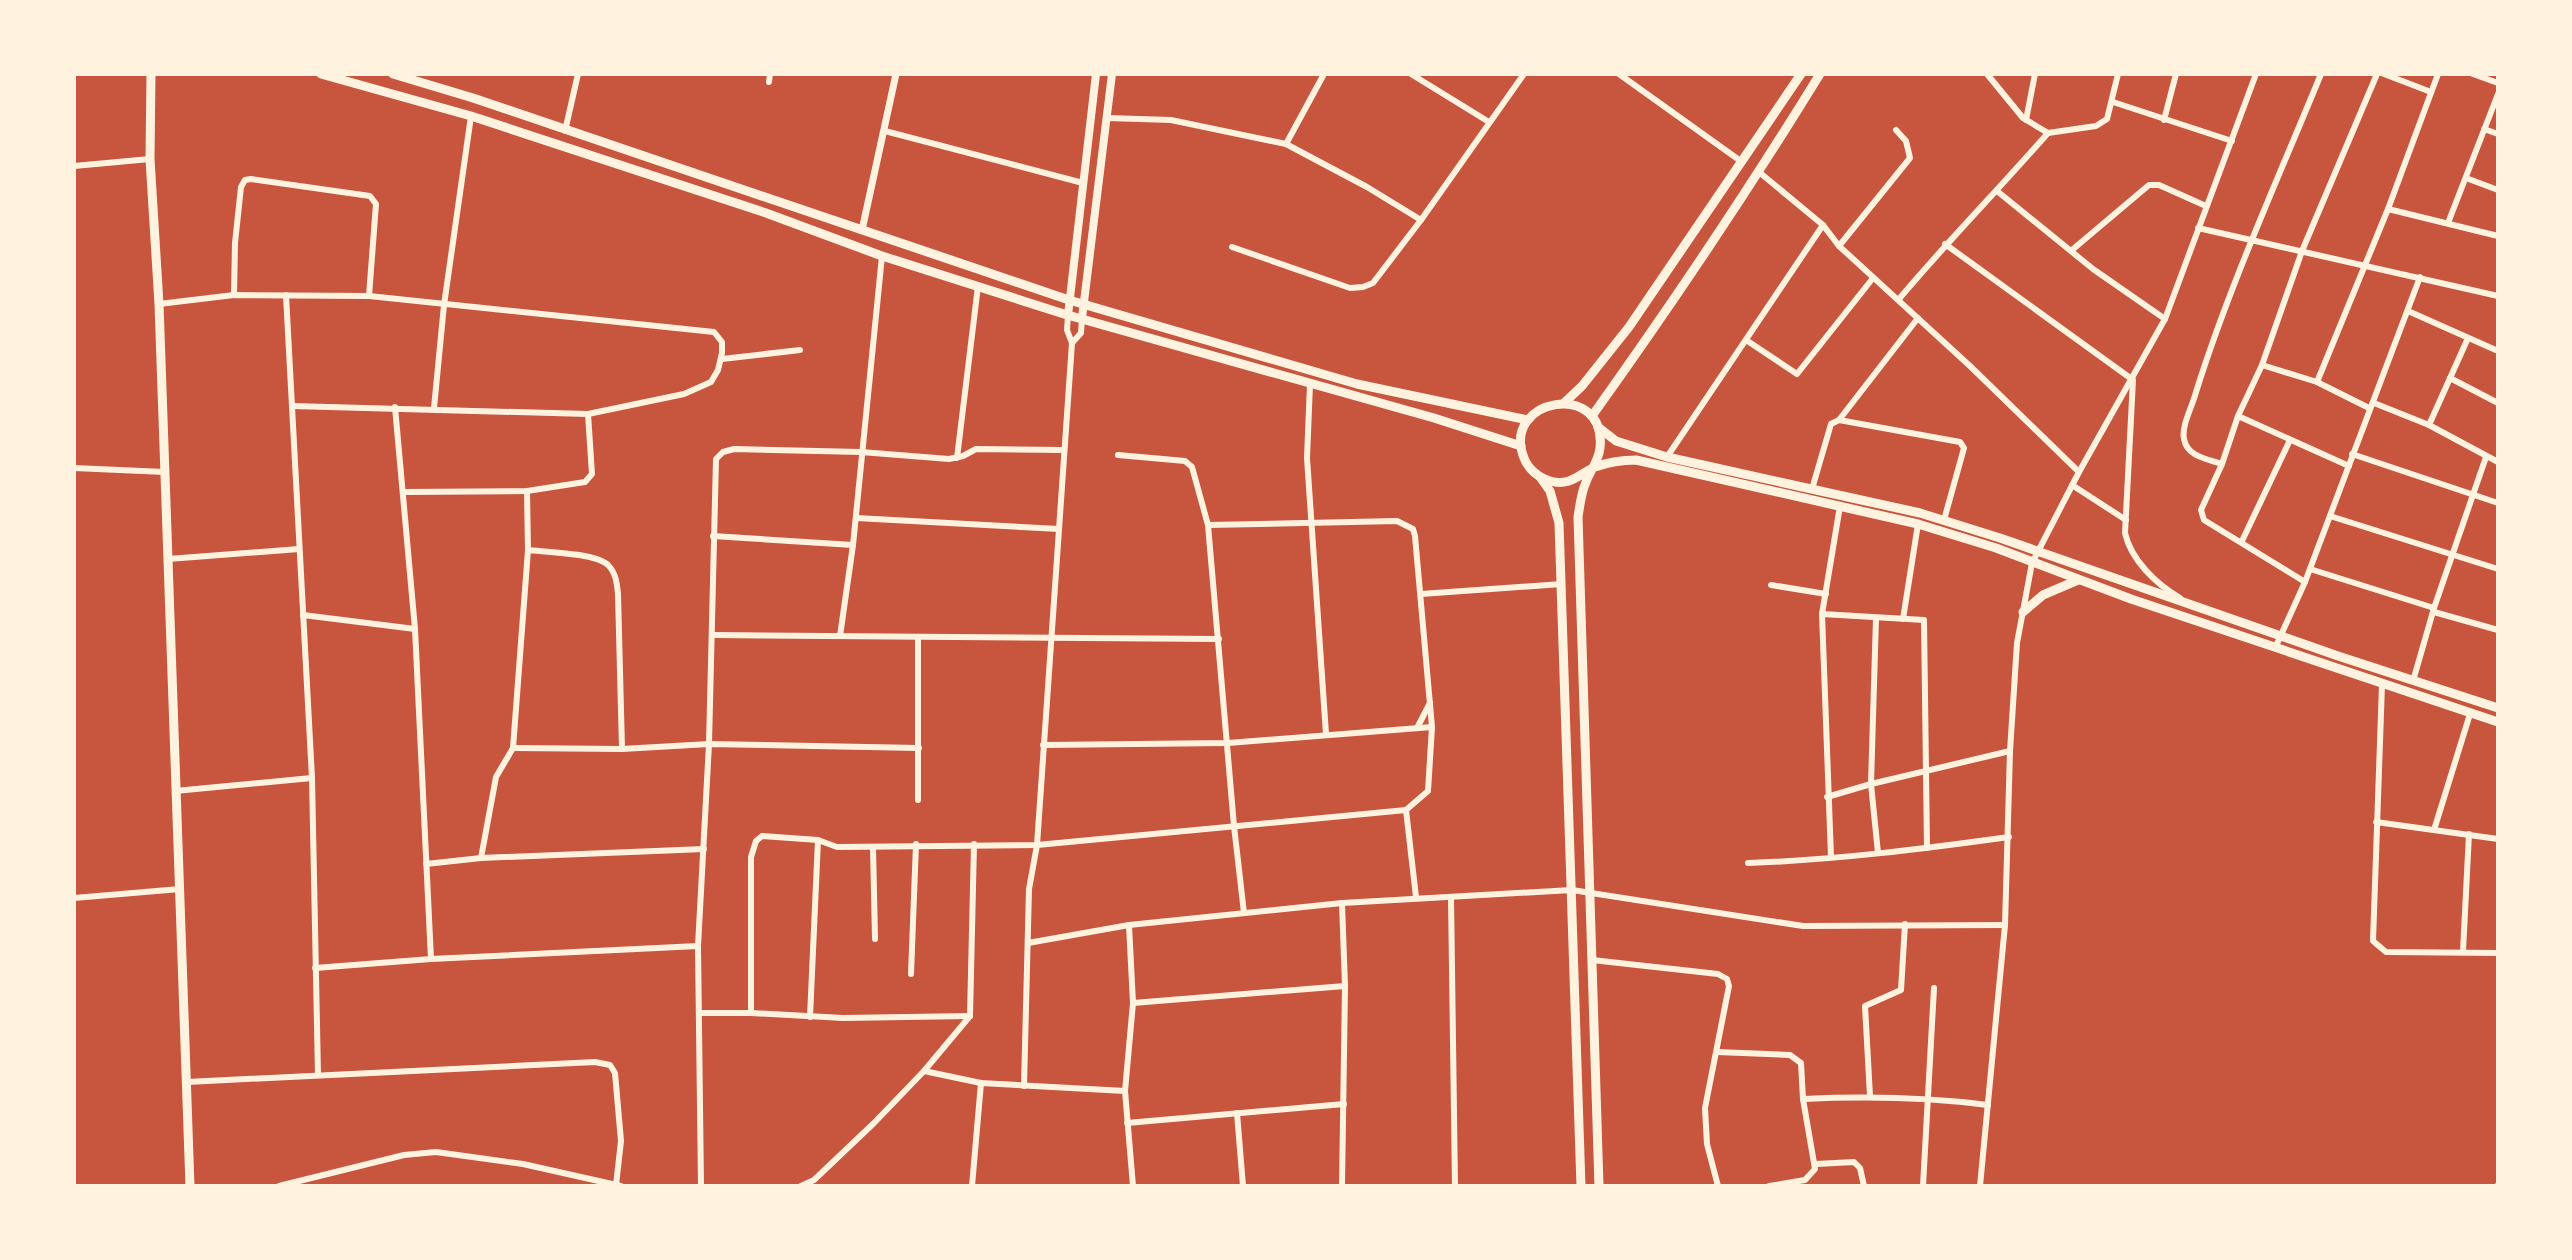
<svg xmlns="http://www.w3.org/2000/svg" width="2572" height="1260" viewBox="0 0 2572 1260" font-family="'Work Sans',sans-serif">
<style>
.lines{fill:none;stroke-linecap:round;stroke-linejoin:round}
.minor{stroke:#fff3e0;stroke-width:6}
.tertiary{stroke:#fff3e0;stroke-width:7}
.secondary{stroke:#fff3e0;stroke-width:8}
.primary{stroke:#fff3e0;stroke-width:9}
</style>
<rect width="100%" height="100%" fill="#c8553d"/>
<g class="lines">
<g class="minor">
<path d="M 1411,74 L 1489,122"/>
<path d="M 1619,74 L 1742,162"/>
<path d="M 1987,74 L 2023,118 L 2048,133 L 2096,126 L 2107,119 L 2118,74"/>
<path d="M 2384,74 L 2431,92"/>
<path d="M 2473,74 L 2498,83"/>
<path d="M 769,82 L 770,74"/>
<path d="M 2113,102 L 2232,141"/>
<path d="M 1107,118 L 1171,120 L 1286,144 L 1367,187 L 1421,220"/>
<path d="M 2026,120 L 2035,74"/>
<path d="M 2164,120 L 2176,74"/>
<path d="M 2484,129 L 2498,134"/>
<path d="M 565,131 L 578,74"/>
<path d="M 885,131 L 1083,183"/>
<path d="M 1286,144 L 1324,74"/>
<path d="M 74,166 L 150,159"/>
<path d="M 1759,172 L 1823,225 L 1839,246 L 1970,366 L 2079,472"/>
<path d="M 2466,178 L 2498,190"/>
<path d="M 1997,191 L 2093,269 L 2165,319"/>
<path d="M 2388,209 L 2498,236"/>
<path d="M 2448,223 L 2498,94"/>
<path d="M 2198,228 L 2498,296"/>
<path d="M 1945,244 L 2133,380 L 2125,533 C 2131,560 2156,584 2180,598"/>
<path d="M 1839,246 L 1910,158 L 1906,141 L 1896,130"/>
<path d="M 1232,247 L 1350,288 L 1363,287 L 1373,283 L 1421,220 L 1524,74"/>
<path d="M 2072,250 L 2149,185 L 2159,185 L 2206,206"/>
<path d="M 234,295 L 235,243 L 241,187 L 245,180 L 251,179 L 370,196 L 376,204 L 369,296"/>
<path d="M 286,295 L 312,778 L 318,1075"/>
<path d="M 1899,299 C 1947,242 1999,189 2048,133"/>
<path d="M 159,304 L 234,295 L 369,296 L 714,332 L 722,342 L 722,353 L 718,370 L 711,382 L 684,394 L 588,414 L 292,406"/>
<path d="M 2408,311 L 2498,351"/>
<path d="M 1746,340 L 1797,374 L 1873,278"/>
<path d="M 1072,343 L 1081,333 L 1082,318"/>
<path d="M 722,359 L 800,350"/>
<path d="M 2262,365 L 2317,382 L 2369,408"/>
<path d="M 2450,378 L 2498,403"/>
<path d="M 2317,382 L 2388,209 L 2438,74"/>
<path d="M 1310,384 L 1307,458 L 1326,734"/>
<path d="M 2374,403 L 2429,425 L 2498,462"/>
<path d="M 395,407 L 415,629 L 431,959"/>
<path d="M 434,408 L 444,305 L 471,116"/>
<path d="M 2238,416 L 2349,466"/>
<path d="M 1839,420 L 1918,318"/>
<path d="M 2429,425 L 2468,338"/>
<path d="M 2352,454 L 2498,503"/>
<path d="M 1118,455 L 1185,461 L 1192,467 L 1208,525 L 1234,826 L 1244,913"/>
<path d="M 1667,457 L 1823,225"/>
<path d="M 957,458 L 978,286"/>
<path d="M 2222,464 C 2208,459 2187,457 2184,439 C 2181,426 2193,405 2196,392 C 2230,284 2278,179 2321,74"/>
<path d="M 74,468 L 165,472"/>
<path d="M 2072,485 L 2126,520"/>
<path d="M 1812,489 L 1831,424 L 1839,420 L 1960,442 L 1964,448 L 1944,520"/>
<path d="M 404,492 L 527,491 L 585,482 L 592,474 L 588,414"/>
<path d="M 2330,516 L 2498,569"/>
<path d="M 856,518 L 1059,529"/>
<path d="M 1208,525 L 1397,521 L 1413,529 L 1415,536 L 1432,727 L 1428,791 L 1406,810 L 1416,897"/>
<path d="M 713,536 L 853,545"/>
<path d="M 2242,541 L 2290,440"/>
<path d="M 528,550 C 546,552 595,553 608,565 C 616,573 617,584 618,594 L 622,749"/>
<path d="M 168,559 L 299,549"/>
<path d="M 2310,569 L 2434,608"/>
<path d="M 2305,582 L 2204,520 L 2201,510 L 2222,464 L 2238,416 L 2262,365 L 2302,251 L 2377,74"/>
<path d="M 1771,585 L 1826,594"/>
<path d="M 1421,594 L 1562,584"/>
<path d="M 2434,612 L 2498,630"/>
<path d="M 1822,614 L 1924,620 L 1927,848"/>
<path d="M 303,615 L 415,629"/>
<path d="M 1876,618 L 1871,784 L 1878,853"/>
<path d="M 1903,619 L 1918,524"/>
<path d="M 713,635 L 1219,639"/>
<path d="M 840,636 L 853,545 L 882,256"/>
<path d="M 918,637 L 918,800"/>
<path d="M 2276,646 L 2305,582 L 2420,277"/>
<path d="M 2413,681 L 2434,608 L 2486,457"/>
<path d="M 2382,685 L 2373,941 L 2386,952 L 2498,953"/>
<path d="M 1417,728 L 1430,703"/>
<path d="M 1043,745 L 1228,743 L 1432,727"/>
<path d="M 513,748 L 622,749 L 709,744 L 919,748"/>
<path d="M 175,791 L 312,778"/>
<path d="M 1827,797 L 1871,784 L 2010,751"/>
<path d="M 2376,822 L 2498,839"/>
<path d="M 2434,830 L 2470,714"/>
<path d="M 873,847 L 875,939"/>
<path d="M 1831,857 L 1822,614 L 1840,506"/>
<path d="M 481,858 L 496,777 L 513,748 L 528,550 L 527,491"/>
<path d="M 1748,863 C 1835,860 1922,849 2009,837"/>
<path d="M 426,864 L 481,858 L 704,849"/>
<path d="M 1451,897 L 1455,1186"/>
<path d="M 74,898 L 180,889"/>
<path d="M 1342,903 L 1345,986 L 1342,1186"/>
<path d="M 1129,925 L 1133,1003 L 1125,1091 L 1133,1186"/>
<path d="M 1028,943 L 1129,925 L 1342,903 L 1572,890 L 1803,926 L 2005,925"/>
<path d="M 2463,951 L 2469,834"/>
<path d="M 1592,960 L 1718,974 L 1727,979 L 1729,986 L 1705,1108 L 1707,1144 L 1718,1186"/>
<path d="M 315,968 L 431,959 L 698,946"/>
<path d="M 911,974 L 916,844"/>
<path d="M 1133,1003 L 1345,986"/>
<path d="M 700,1013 L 751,1013 L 843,1018 L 970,1016"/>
<path d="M 751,1013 L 751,857 L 756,841 L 762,836 L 818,840 L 837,847 L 1037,845 L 1406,810"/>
<path d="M 810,1017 L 818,840"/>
<path d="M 1717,1052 L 1790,1055 L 1801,1063 L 1803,1099 L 1815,1169 L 1805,1180 L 1769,1186"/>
<path d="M 924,1071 L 981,1083 L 1125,1091"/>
<path d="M 187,1082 L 595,1062 L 610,1065 L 615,1073 L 621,1141 L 616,1185"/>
<path d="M 1024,1086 L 1029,889 L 1037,845 L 1072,343 L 1067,330 L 1068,315"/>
<path d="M 1870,1096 L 1865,1006 L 1901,990 L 1905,924"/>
<path d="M 1803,1099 C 1866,1096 1926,1097 1988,1105"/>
<path d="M 1237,1113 L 1243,1186"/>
<path d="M 1127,1123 L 1344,1104"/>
<path d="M 1816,1164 L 1854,1162 L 1860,1168 L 1864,1186"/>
<path d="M 279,1186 L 404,1155 L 436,1152 L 523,1164 L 621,1186"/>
<path d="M 701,1186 L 698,946 L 709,744 L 716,459 L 723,452 L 734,449 L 861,452 L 949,459 L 963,456 L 976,449 L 1063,450"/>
<path d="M 801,1186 L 814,1180 L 874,1123 L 924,1071 L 970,1016 L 974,844"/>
<path d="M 972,1186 L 981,1083"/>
<path d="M 1923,1186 L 1934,988"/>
<path d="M 1980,1186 L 2005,925 L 2010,751 L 2017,643 L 2032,563 L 2079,472 L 2165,319 L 2256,74"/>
<path d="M 2498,1186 L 2498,1185"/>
</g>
<path class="tertiary" d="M 862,230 L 896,74"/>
<g class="secondary">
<path d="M 1068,315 L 1096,74"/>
<path d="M 1082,318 L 1112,74"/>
</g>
<g class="primary">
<path d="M 151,74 L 150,159 L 159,304 L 190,1186"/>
<path d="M 321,74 L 471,116 L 766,213 L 882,256 L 1064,314 L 1434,418 L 1521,446"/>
<path d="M 393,74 L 473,98 L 1069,300 L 1357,384 L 1528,420"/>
<path d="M 1564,403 L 1582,386 L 1629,327 L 1801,74"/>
<path d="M 1592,416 C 1672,304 1748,191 1820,74"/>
<path d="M 1598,427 L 1616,441 L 1667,457 L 1920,513 L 2000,538 L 2338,656 L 2498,708"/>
<path d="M 1540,477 L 1550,491 L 1559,523 L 1581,1186"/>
<path d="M 2023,612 L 2043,595 L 2078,580"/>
<path d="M 1599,1186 L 1578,517 C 1580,505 1581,493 1586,482 C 1590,471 1599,460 1600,448 C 1607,379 1500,398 1524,458 C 1528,469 1539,478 1550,481 C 1570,487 1579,474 1595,467 C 1609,462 1622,460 1636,460 L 1918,524 L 1996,548 L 2131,599 L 2498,722"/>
</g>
</g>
<rect width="2572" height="1260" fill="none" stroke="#fff3e0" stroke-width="152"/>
</svg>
